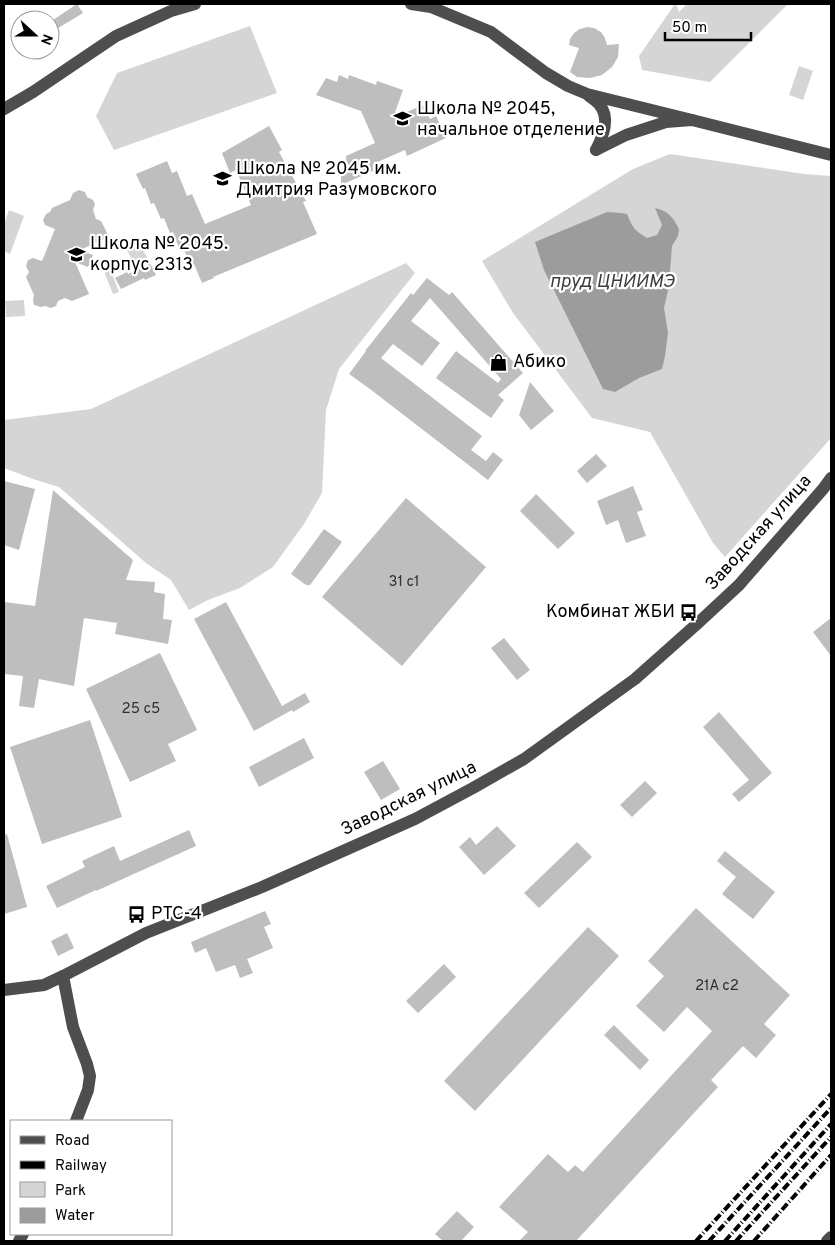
<svg xmlns="http://www.w3.org/2000/svg" width="835" height="1245" viewBox="0 0 835 1245" font-family="Overpass,sans-serif">
<style>
.green{fill:#d5d5d5}
.water{fill:#9c9c9c}
.building{fill:#bebebe}
.lines{fill:none;stroke-linecap:round;stroke-linejoin:round}
.minor{stroke:#4e4e4e;stroke-width:12}
.rail{stroke:#000;stroke-width:4;stroke-dasharray:8 2.5 1 2.5;stroke-linecap:butt}
.labels{text-anchor:middle;dominant-baseline:central;stroke-width:4.5;stroke-linejoin:round;paint-order:stroke}
.number-label{font-size:15px;fill:#303030}
.poi-label{font-size:18px;fill:#000;stroke:#fff;text-anchor:start}
.street-label{font-size:18px;fill:#000;stroke:#fff}
.water-label{font-size:19px;font-style:italic;fill:#3d3d3d;stroke:#fff}
</style>
<rect width="100%" height="100%" fill="#fff"/>
<g class="green">
<path d="M 675,4 L 676,4 L 679,12 L 687,4 L 788,4 L 710,82 L 642,70 L 639,56 Z"/>
<path d="M 250,26 L 277,93 L 114,150 L 96,116 L 117,73 Z"/>
<path d="M 799,66 L 813,71 L 803,100 L 789,95 Z"/>
<path d="M 670,154 L 804,174 L 831,176 L 831,438 L 725,557 L 713,543 L 650,432 L 592,418 L 513,313 L 482,261 L 633,169 Z"/>
<path d="M 9,210 L 24,216 L 10,254 L 4,251 L 4,225 Z"/>
<path d="M 138,241 L 149,261 L 136,268 L 126,248 Z"/>
<path d="M 118,261 L 123,270 L 112,274 L 119,292 L 113,294 L 105,274 L 106,265 Z"/>
<path d="M 406,263 L 415,273 L 339,369 L 326,410 L 322,493 L 304,524 L 273,567 L 240,588 L 208,600 L 189,610 L 171,580 L 146,563 L 59,487 L 33,479 L 4,468 L 4,420 L 91,409 Z"/>
<path d="M 24,300 L 25,316 L 6,317 L 5,301 Z"/>
</g>
<path class="water" d="M 655,208 C 668,211 673,217 679,229 L 678,236 L 672,246 L 669,286 L 664,308 L 668,333 L 665,356 L 662,369 L 639,378 L 615,392 L 603,389 L 544,270 L 535,242 L 607,212 L 621,213 L 627,214 C 633,228 634,230 647,238 L 657,235 L 662,225 Z"/>
<g class="building">
<path d="M 77,4 L 83,13 L 50,33 L 50,22 Z"/>
<path d="M 587,27 L 594,28 L 601,32 L 605,38 L 607,45 L 619,44 L 618,57 L 612,67 L 602,75 L 590,78 L 577,77 L 570,72 L 579,48 L 569,45 L 570,39 L 574,33 L 580,29 Z"/>
<path d="M 339,75 L 348,79 L 349,75 L 376,85 L 377,81 L 403,90 L 393,118 L 423,105 L 430,119 L 436,116 L 446,138 L 407,156 L 405,150 L 373,164 L 373,171 L 341,185 L 341,172 L 347,169 L 346,156 L 375,143 L 361,111 L 316,95 L 326,78 L 337,82 Z"/>
<path d="M 269,126 L 282,150 L 279,152 L 306,201 L 303,202 L 317,234 L 213,277 L 214,278 L 202,283 L 194,264 L 190,265 L 183,247 L 179,248 L 173,232 L 170,233 L 164,218 L 161,219 L 154,203 L 151,204 L 145,188 L 143,189 L 136,174 L 167,161 L 172,173 L 177,171 L 187,196 L 192,194 L 205,224 L 251,205 L 236,170 L 230,173 L 222,153 Z"/>
<path d="M 79,190 L 85,192 L 87,197 L 93,200 L 95,204 L 93,210 L 96,219 L 101,221 L 109,237 L 80,250 L 93,255 L 88,267 L 75,262 L 89,294 L 72,301 L 65,298 L 58,301 L 56,306 L 51,308 L 45,306 L 41,307 L 34,305 L 33,300 L 34,295 L 26,277 L 29,272 L 26,266 L 28,260 L 33,258 L 42,261 L 55,229 L 45,225 L 43,220 L 46,214 L 50,212 L 52,208 L 70,200 L 73,193 Z"/>
<path d="M 150,263 L 156,275 L 145,280 L 144,278 L 121,289 L 115,278 L 127,272 L 128,274 Z"/>
<path d="M 427,278 L 449,295 L 452,292 L 523,373 L 498,395 L 504,400 L 491,418 L 436,378 L 456,351 L 498,383 L 501,379 L 430,298 L 411,321 L 440,343 L 422,366 L 393,344 L 381,358 L 482,436 L 471,450 L 486,461 L 493,452 L 503,460 L 488,480 L 370,389 L 349,374 L 366,351 L 365,351 L 411,293 L 413,295 Z"/>
<path d="M 530,382 L 554,411 L 531,430 L 519,415 Z"/>
<path d="M 596,454 L 607,466 L 587,483 L 577,471 Z"/>
<path d="M 4,481 L 35,489 L 19,550 L 4,545 Z"/>
<path d="M 633,486 L 643,510 L 637,512 L 646,536 L 626,543 L 618,520 L 606,525 L 597,501 Z"/>
<path d="M 53,490 L 133,560 L 126,580 L 155,582 L 154,592 L 165,594 L 163,619 L 172,620 L 168,644 L 115,634 L 117,623 L 84,618 L 74,686 L 39,679 L 34,708 L 19,706 L 23,676 L 4,674 L 4,602 L 35,606 Z"/>
<path d="M 536,494 L 575,533 L 558,549 L 520,511 Z"/>
<path d="M 406,498 L 486,567 L 402,666 L 322,597 Z"/>
<path d="M 324,529 L 342,542 L 310,585 L 306,585 L 291,574 Z"/>
<path d="M 226,602 L 282,706 L 305,693 L 310,702 L 293,712 L 292,710 L 254,731 L 194,619 Z"/>
<path d="M 831,618 L 831,656 L 813,632 Z"/>
<path d="M 504,638 L 530,670 L 517,680 L 491,648 Z"/>
<path d="M 160,653 L 197,730 L 168,744 L 176,761 L 130,782 L 86,689 Z"/>
<path d="M 719,712 L 772,773 L 739,802 L 732,794 L 749,780 L 703,727 Z"/>
<path d="M 90,720 L 122,817 L 42,844 L 10,747 Z"/>
<path d="M 304,738 L 314,758 L 259,787 L 249,767 Z"/>
<path d="M 383,761 L 400,789 L 381,800 L 364,772 Z"/>
<path d="M 645,781 L 657,793 L 632,817 L 620,805 Z"/>
<path d="M 497,826 L 516,846 L 484,875 L 459,847 L 470,837 L 476,845 Z"/>
<path d="M 189,830 L 196,846 L 96,891 L 96,890 L 57,908 L 46,886 L 85,867 L 82,861 L 114,846 L 120,861 Z"/>
<path d="M 7,834 L 27,907 L 4,914 L 4,835 Z"/>
<path d="M 577,842 L 592,857 L 539,908 L 524,893 Z"/>
<path d="M 725,851 L 775,892 L 753,919 L 722,894 L 736,877 L 717,861 Z"/>
<path d="M 696,908 L 790,995 L 764,1024 L 776,1035 L 756,1058 L 743,1046 L 711,1080 L 718,1087 L 576,1241 L 519,1241 L 528,1232 L 499,1207 L 548,1154 L 568,1172 L 575,1165 L 583,1172 L 712,1031 L 687,1007 L 664,1032 L 636,1006 L 664,976 L 648,961 Z"/>
<path d="M 265,911 L 271,924 L 264,927 L 273,948 L 247,959 L 253,973 L 240,978 L 235,965 L 216,972 L 206,948 L 195,953 L 191,942 Z"/>
<path d="M 588,927 L 619,956 L 475,1111 L 444,1081 Z"/>
<path d="M 67,933 L 74,948 L 58,956 L 51,941 Z"/>
<path d="M 444,964 L 456,977 L 418,1013 L 406,1001 Z"/>
<path d="M 614,1025 L 649,1060 L 640,1070 L 604,1035 Z"/>
<path d="M 457,1211 L 474,1227 L 461,1241 L 443,1241 L 435,1234 Z"/>
</g>
<g class="lines">
<g class="minor">
<path d="M 411,4 L 431,7 L 491,32 L 546,73 L 568,86 L 587,94 L 692,120"/>
<path d="M 589,96 C 592,98 596,101 599,104 C 611,118 603,136 596,150"/>
<path d="M 4,109 L 33,92 L 116,36 L 171,11 L 195,4"/>
<path d="M 596,150 L 626,135 L 666,122 L 692,120 L 831,155"/>
<path d="M 4,990 L 44,985 L 63,976"/>
<path d="M 76,1121 L 88,1090 L 90,1076 L 87,1064 L 73,1027 L 63,976 L 146,933 L 262,887 L 415,819 L 473,788 L 524,759 L 635,679 L 698,623 L 739,585 L 823,489 L 831,478"/>
<path d="M 19,1241 L 23,1234"/>
<path d="M 827,1241 L 831,1237"/>
</g>
<g class="rail">
<path d="M 696,1241 L 831,1094"/>
<path d="M 709,1241 L 831,1108"/>
<path d="M 725,1241 L 831,1124"/>
<path d="M 736,1241 L 831,1137"/>
<path d="M 754,1241 L 831,1155"/>
</g>
</g>
<defs>
<symbol id="school-bare" viewBox="-9 -9 18 18"><path d="M0-5L7-2L0 1L-7-2ZM-4 1L0 2.5L4 1V4Q0 6-4 4Z" fill="#000" stroke="#fff" stroke-width="2.5" paint-order="stroke"/></symbol>
<symbol id="shop-bare" viewBox="-9 -9 18 18"><path d="M-5-2.5h2.3a2.7 3.5 0 0 1 5.4 0H5L5.5 6h-11ZM-1.5-2.5h3a1.5 2.3 0 0 0-3 0Z" fill="#000" stroke="#fff" stroke-width="2.5" paint-order="stroke"/></symbol>
<symbol id="bus-bare" viewBox="-9 -9 18 18"><path d="M-5-6H5V4H4V6H2V4H-2V6H-4V4H-5ZM-3.5-4V0h7V-4ZM-3.5 1.2v1.5H-2V1.2ZM2 1.2v1.5H3.5V1.2Z" fill="#000" stroke="#fff" stroke-width="2.5" paint-order="stroke"/></symbol>
</defs>
<g fill-rule="evenodd">
<use href="#school-bare" x="390" y="106" width="25" height="25"/>
<use href="#school-bare" x="210" y="166" width="25" height="25"/>
<use href="#school-bare" x="64" y="242" width="25" height="25"/>
<use href="#shop-bare" x="486" y="350" width="25" height="25"/>
<use href="#bus-bare" x="676" y="600" width="25" height="25"/>
<use href="#bus-bare" x="124" y="902" width="25" height="25"/>
</g>
<g class="labels">
<g class="number-label">
<text x="404" y="582">31 с1</text>
<text x="141" y="709">25 с5</text>
<text x="717" y="986">21А с2</text>
</g>
<g class="poi-label">
<text x="417" y="109">Школа № 2045,<tspan x="417" dy="21">начальное отделение</tspan></text>
<text x="236" y="169">Школа № 2045 им.<tspan x="236" dy="21">Дмитрия Разумовского</tspan></text>
<text x="90" y="244">Школа № 2045.<tspan x="90" dy="21">корпус 2313</tspan></text>
<text x="513" y="362">Абико</text>
<text x="675" y="612" text-anchor="end">Комбинат ЖБИ</text>
<text x="151" y="914">РТС-4</text>
</g>
<g class="street-label">
<text transform="translate(759 533) rotate(-48)">Заводская улица</text>
<text transform="translate(409 799) rotate(-26)">Заводская улица</text>
</g>
<g class="water-label">
<text x="612" y="282">пруд ЦНИИМЭ</text>
</g>
</g>
<rect width="835" height="1245" fill="none" stroke="#000000" stroke-width="10"/>
<rect x="10" y="1120" width="162" height="115" fill="#ffffff" stroke="#999999"/>
<rect x="20" y="1136" width="25" height="8" fill="#4e4e4e" stroke="#999999"/>
<text x="55" y="1145" font-size="15" fill="#000000">Road</text>
<rect x="20" y="1161" width="25" height="8" fill="#000000" stroke="#999999"/>
<text x="55" y="1170" font-size="15" fill="#000000">Railway</text>
<rect x="20" y="1182" width="25" height="15" fill="#d5d5d5" stroke="#999999"/>
<text x="55" y="1195" font-size="15" fill="#000000">Park</text>
<rect x="20" y="1208" width="25" height="15" fill="#9c9c9c" stroke="#999999"/>
<text x="55" y="1220" font-size="15" fill="#000000">Water</text>
<g transform="translate(35 35) rotate(111)"><circle r="24" fill="#ffffff" stroke="#999999"/>
<path d="M0-4L9 19L0 12L-9 19Z" fill="#000000"/>
<text y="-8" font-size="14" font-weight="bold" text-anchor="middle" fill="#000000">N</text>
</g>
<path d="M665 32v8h86v-8" fill="none" stroke="#000000" stroke-width="2.5"/>
<text x="672" y="32" font-size="15" fill="#000000" stroke="#ffffff" stroke-width="4" paint-order="stroke">50 m</text>
</svg>
